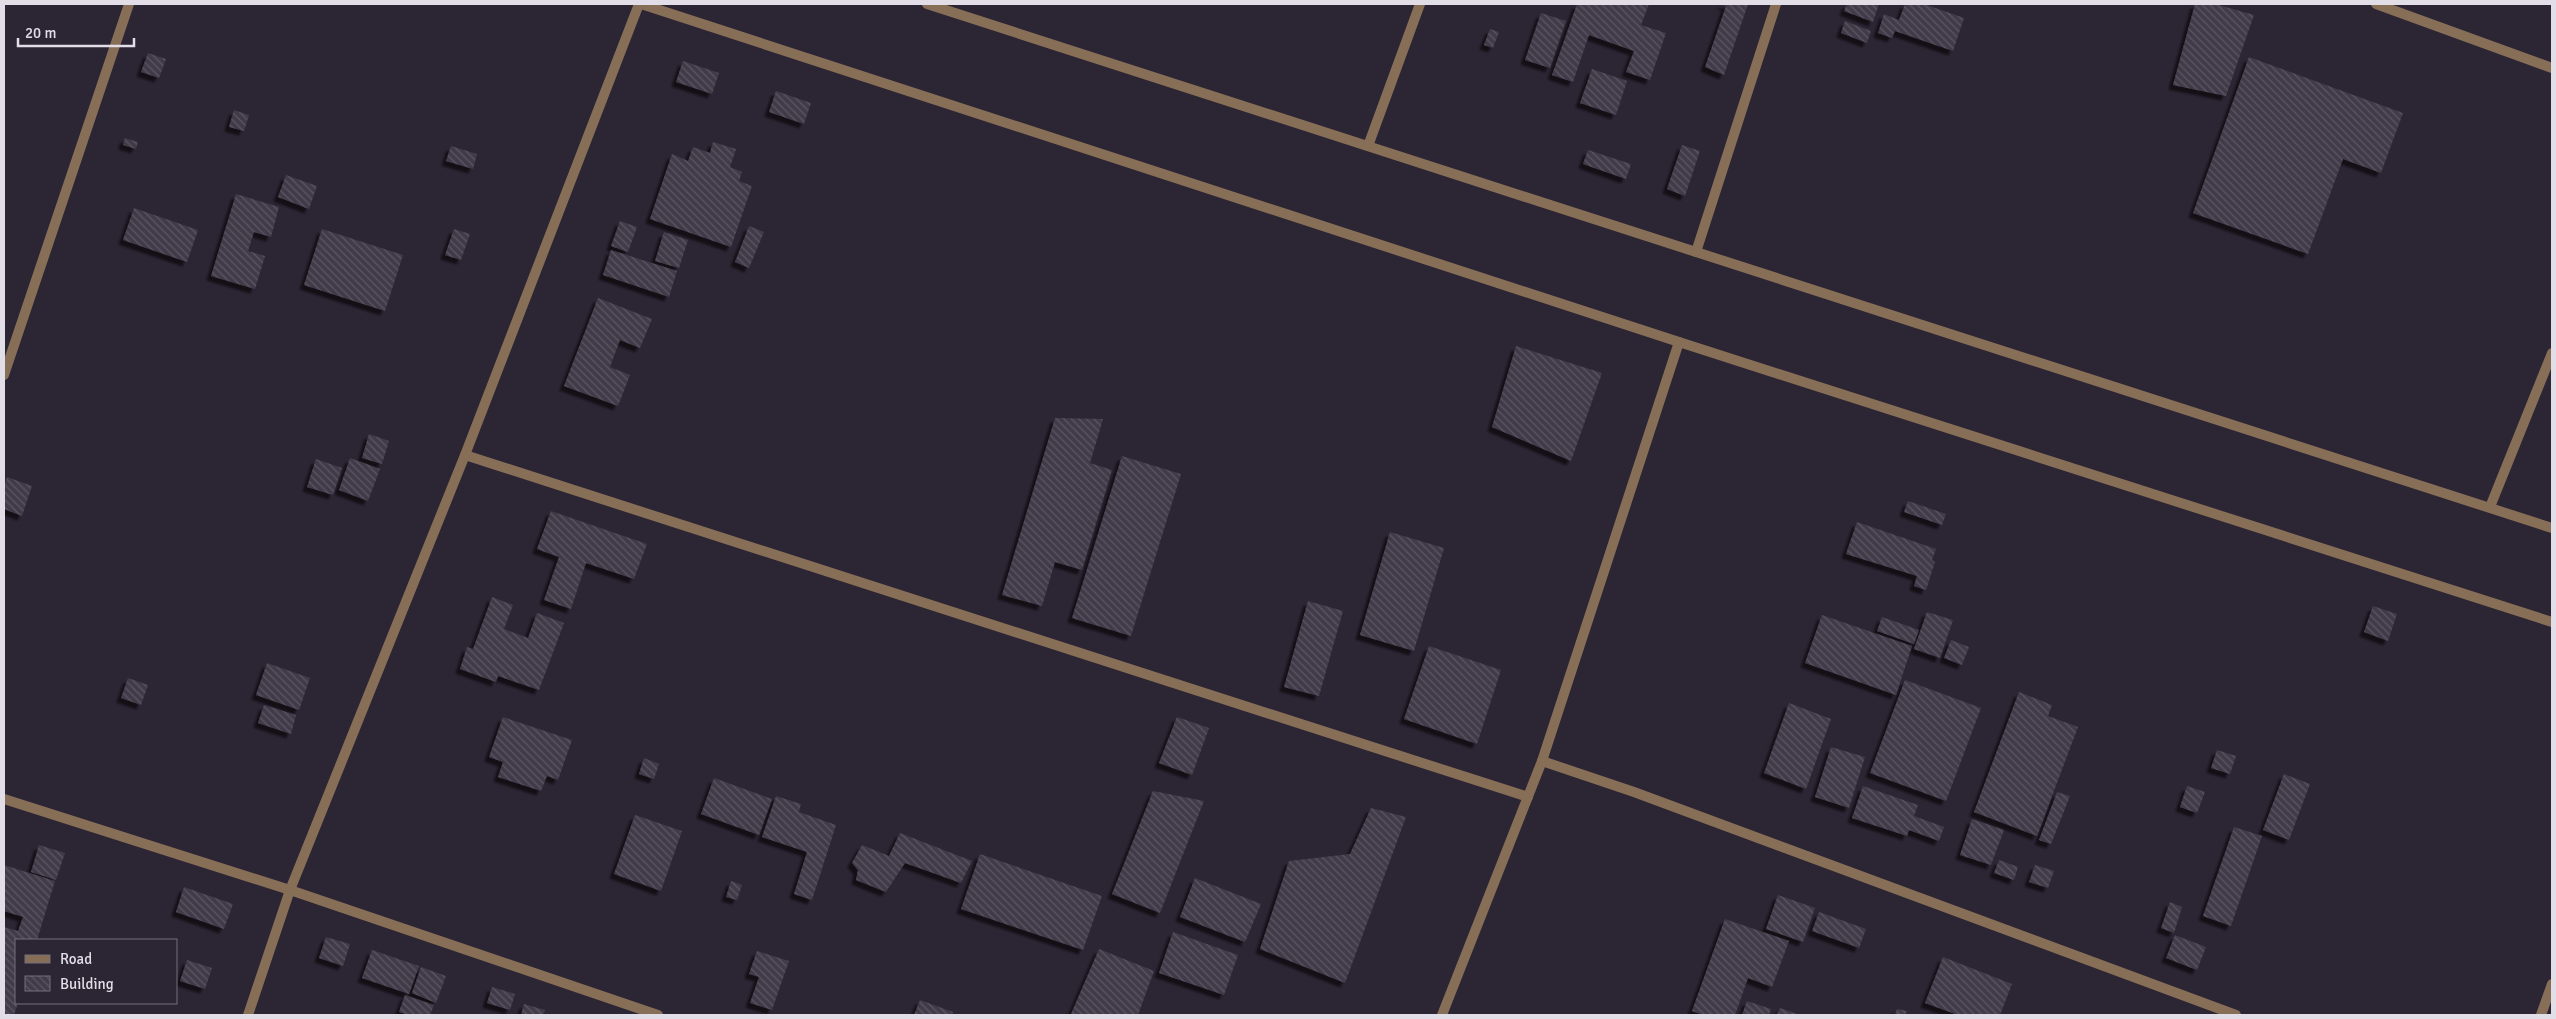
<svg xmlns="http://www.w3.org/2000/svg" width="2556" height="1019" viewBox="0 0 2556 1019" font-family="Signika,sans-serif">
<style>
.building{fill:url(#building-back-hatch);filter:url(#shadow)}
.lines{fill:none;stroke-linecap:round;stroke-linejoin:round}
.minor{stroke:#876e57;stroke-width:10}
</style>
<defs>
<pattern id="building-back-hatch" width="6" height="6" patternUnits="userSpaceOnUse" patternTransform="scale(1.25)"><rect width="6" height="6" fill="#413a49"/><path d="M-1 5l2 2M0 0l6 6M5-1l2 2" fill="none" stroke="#5c5663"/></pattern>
<filter id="shadow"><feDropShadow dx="-4.5" dy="4.5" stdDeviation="1" flood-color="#0009"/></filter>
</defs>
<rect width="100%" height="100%" fill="#2c2534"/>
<g class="building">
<path d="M 1577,4 L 1649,4 L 1641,25 L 1666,33 L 1650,80 L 1626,72 L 1634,51 L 1589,35 L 1573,82 L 1552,75 Z"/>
<path d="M 1720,4 L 1748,4 L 1724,75 L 1705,67 L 1726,6 Z"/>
<path d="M 1847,4 L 1879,4 L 1873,22 L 1844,11 Z"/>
<path d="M 1905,4 L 1924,4 L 1964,18 L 1953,51 L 1895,31 L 1892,38 L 1878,33 L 1884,14 L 1899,20 Z"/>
<path d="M 2195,4 L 2215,4 L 2254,15 L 2226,96 L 2173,85 Z"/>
<path d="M 1541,13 L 1566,21 L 1550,68 L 1525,60 Z"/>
<path d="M 1845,21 L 1871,31 L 1867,43 L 1841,33 Z"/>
<path d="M 1490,29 L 1499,32 L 1493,48 L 1484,45 Z"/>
<path d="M 148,53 L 166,59 L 159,78 L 141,72 Z"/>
<path d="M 2249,57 L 2403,113 L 2381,173 L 2343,159 L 2308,254 L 2193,213 Z"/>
<path d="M 683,61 L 719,73 L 712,94 L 676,82 Z"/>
<path d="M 1592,69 L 1627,81 L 1616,115 L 1580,103 Z"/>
<path d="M 776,91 L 811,103 L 804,124 L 769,112 Z"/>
<path d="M 234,110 L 249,115 L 244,131 L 229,127 Z"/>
<path d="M 125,138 L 138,142 L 136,149 L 123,145 Z"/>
<path d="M 713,142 L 736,149 L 730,167 L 742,172 L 739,181 L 752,186 L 731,247 L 650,219 L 672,154 L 688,161 L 693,147 L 710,153 Z"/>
<path d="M 1682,145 L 1700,151 L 1685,196 L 1667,189 Z"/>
<path d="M 451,146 L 477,154 L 473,169 L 446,161 Z"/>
<path d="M 1588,150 L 1631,164 L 1626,179 L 1583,164 Z"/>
<path d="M 286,175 L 317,186 L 309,209 L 278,197 Z"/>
<path d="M 236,194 L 279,207 L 271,237 L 254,232 L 248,251 L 265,256 L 255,289 L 211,276 Z"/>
<path d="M 134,208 L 198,230 L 187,262 L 123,240 Z"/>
<path d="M 620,221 L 637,227 L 628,252 L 611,246 Z"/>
<path d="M 749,226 L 764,232 L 749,268 L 735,262 Z"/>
<path d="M 322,229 L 403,255 L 385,311 L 304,285 Z"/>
<path d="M 454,229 L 470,234 L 461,260 L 445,255 Z"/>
<path d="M 664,232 L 688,240 L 679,268 L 655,261 Z"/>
<path d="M 611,250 L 677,271 L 669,297 L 603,275 Z"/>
<path d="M 598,298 L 652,319 L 640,348 L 620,340 L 610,367 L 630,375 L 618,406 L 564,386 Z"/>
<path d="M 1516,346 L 1602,373 L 1571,461 L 1492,427 Z"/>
<path d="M 1055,418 L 1103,419 L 1090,463 L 1112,470 L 1082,570 L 1055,562 L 1042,606 L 1002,595 Z"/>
<path d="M 369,434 L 389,441 L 382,464 L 362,458 Z"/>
<path d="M 1122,456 L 1181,474 L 1131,636 L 1072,618 Z"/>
<path d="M 350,458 L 380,469 L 368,501 L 339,490 Z"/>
<path d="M 316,459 L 342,468 L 333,495 L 307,487 Z"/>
<path d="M 7,477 L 32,486 L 22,516 L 4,509 L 4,486 Z"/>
<path d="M 1908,501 L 1946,514 L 1942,525 L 1904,512 Z"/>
<path d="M 551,511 L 647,544 L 634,579 L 586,563 L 571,609 L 544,600 L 559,557 L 537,549 Z"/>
<path d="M 1857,522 L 1936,549 L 1932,560 L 1935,562 L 1926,590 L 1914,586 L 1917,576 L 1846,554 Z"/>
<path d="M 1390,532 L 1444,548 L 1414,651 L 1360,635 Z"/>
<path d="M 492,597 L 513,605 L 504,629 L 528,638 L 537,613 L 564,623 L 539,690 L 498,676 L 496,682 L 460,669 L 467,647 L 473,649 Z"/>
<path d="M 1308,601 L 1343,611 L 1319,696 L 1284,687 Z"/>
<path d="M 2373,606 L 2397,614 L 2388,641 L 2364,632 Z"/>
<path d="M 1927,612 L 1953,620 L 1940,658 L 1914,649 Z"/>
<path d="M 1822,615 L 1912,646 L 1896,695 L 1805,663 Z"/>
<path d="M 1882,617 L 1919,630 L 1914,644 L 1877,631 Z"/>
<path d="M 1951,640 L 1969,647 L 1962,665 L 1944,658 Z"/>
<path d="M 1429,646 L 1501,670 L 1477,744 L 1404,719 Z"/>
<path d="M 267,663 L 310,678 L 299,710 L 256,695 Z"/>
<path d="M 128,678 L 148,685 L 141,705 L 121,698 Z"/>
<path d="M 1905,680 L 1981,708 L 1946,801 L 1870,773 Z"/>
<path d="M 2019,692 L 2052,705 L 2048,716 L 2078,727 L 2037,836 L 1974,812 Z"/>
<path d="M 1789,703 L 1831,719 L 1806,789 L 1764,773 Z"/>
<path d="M 264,705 L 296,715 L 291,734 L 258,723 Z"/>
<path d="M 503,717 L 572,740 L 558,780 L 547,776 L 541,791 L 498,777 L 503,762 L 489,757 Z"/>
<path d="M 1177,717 L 1209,728 L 1192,775 L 1159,763 Z"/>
<path d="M 1831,747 L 1865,757 L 1849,808 L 1815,797 Z"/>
<path d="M 2217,750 L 2236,756 L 2230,774 L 2211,768 Z"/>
<path d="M 644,758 L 659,764 L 654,779 L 639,774 Z"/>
<path d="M 2284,774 L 2310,784 L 2289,840 L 2263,830 Z"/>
<path d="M 714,778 L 772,799 L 759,835 L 701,814 Z"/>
<path d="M 1863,786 L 1918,805 L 1914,816 L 1944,827 L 1939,841 L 1909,830 L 1907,836 L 1852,818 Z"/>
<path d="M 2187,786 L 2205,792 L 2197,813 L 2180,807 Z"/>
<path d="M 1153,791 L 1204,801 L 1160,913 L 1112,894 Z"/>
<path d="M 2057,792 L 2070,796 L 2051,844 L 2039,840 Z"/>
<path d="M 776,796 L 801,804 L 799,812 L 836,825 L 812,900 L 794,894 L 807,852 L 762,837 Z"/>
<path d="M 1371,808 L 1406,817 L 1345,983 L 1260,949 L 1289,861 L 1350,854 Z"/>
<path d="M 635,815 L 682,831 L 661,891 L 614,874 Z"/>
<path d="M 1972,819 L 2004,830 L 1991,865 L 1960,855 Z"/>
<path d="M 2234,827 L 2262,836 L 2231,926 L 2203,916 Z"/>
<path d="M 900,833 L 972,861 L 961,883 L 905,863 L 886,892 L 856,880 L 858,870 L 852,863 L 862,845 L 889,856 Z"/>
<path d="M 39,845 L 65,853 L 56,880 L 31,872 Z"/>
<path d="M 980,854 L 1102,896 L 1083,950 L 961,909 Z"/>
<path d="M 1999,860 L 2018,867 L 2014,880 L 1994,873 Z"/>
<path d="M 4,865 L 55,881 L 37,940 L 16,940 L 16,1003 L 18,1003 L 14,1015 L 4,1015 L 4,927 L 18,931 L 23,917 L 4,911 Z"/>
<path d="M 2035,865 L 2054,871 L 2048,888 L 2029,882 Z"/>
<path d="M 1195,878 L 1261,904 L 1245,942 L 1180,917 Z"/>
<path d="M 731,881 L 742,885 L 737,900 L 726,897 Z"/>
<path d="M 184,887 L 233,904 L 224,929 L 176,912 Z"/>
<path d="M 1778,895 L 1815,908 L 1803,942 L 1766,929 Z"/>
<path d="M 2170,902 L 2182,907 L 2174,933 L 2161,928 Z"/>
<path d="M 1819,912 L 1866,929 L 1859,948 L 1812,931 Z"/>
<path d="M 1725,919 L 1789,941 L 1772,987 L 1748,978 L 1735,1015 L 1703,1015 L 1692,1011 Z"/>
<path d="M 1173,932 L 1238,955 L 1224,995 L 1159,973 Z"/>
<path d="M 2175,935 L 2206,947 L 2197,970 L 2166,958 Z"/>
<path d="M 326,937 L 350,944 L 343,966 L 319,958 Z"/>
<path d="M 1099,949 L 1154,971 L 1138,1015 L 1071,1014 Z"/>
<path d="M 372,950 L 419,966 L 409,994 L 362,978 Z"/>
<path d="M 757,951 L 789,961 L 772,1010 L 750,1003 L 759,977 L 749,974 Z"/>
<path d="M 1943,957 L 2012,984 L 2000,1015 L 1958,1015 L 1925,1003 Z"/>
<path d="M 187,960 L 212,968 L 205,989 L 180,981 Z"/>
<path d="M 421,967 L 446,976 L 436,1003 L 412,993 Z"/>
<path d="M 492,987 L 515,994 L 510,1010 L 487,1003 Z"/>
<path d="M 405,995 L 434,1005 L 430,1015 L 409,1015 L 399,1012 Z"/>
<path d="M 920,1000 L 953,1012 L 952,1015 L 914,1015 Z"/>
<path d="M 1747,1001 L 1771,1009 L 1769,1015 L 1742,1015 Z"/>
<path d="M 524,1004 L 545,1010 L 543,1015 L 521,1015 Z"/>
<path d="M 1780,1008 L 1800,1015 L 1777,1015 Z"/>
<path d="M 1897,1009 L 1907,1011 L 1905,1015 L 1895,1015 Z"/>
</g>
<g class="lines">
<g class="minor">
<path d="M 641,4 L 1679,342 L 2552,622"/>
<path d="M 927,4 L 2552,528"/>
<path d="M 2376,4 L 2552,68"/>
<path d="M 1368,146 L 1420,4"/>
<path d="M 1696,252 L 1776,4"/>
<path d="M 4,375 L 129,4"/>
<path d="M 465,455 L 1528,797"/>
<path d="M 2490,507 L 2552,353"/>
<path d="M 1542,761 L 1634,792 L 2236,1015"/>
<path d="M 4,799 L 290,890 L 658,1015"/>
<path d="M 248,1015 L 290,890 L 465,455 L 639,4"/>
<path d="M 1442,1015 L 1542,761 L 1679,342"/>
<path d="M 2541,1015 L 2552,984"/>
</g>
</g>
<rect width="2556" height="1019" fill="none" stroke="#e2dee8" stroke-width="10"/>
<rect x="15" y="939" width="162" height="65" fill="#2c2534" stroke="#756f7c"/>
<rect x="25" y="955" width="25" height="8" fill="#876e57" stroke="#756f7c"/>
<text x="60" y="964" font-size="15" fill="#e2dee8">Road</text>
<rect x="25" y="976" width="25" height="15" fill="url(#building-back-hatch)" stroke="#756f7c"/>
<text x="60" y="989" font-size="15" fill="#e2dee8">Building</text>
<path d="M18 38v8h116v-8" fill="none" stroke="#e2dee8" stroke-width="2.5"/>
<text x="25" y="38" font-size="15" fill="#e2dee8" stroke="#2c2534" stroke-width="4" paint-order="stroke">20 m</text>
</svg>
